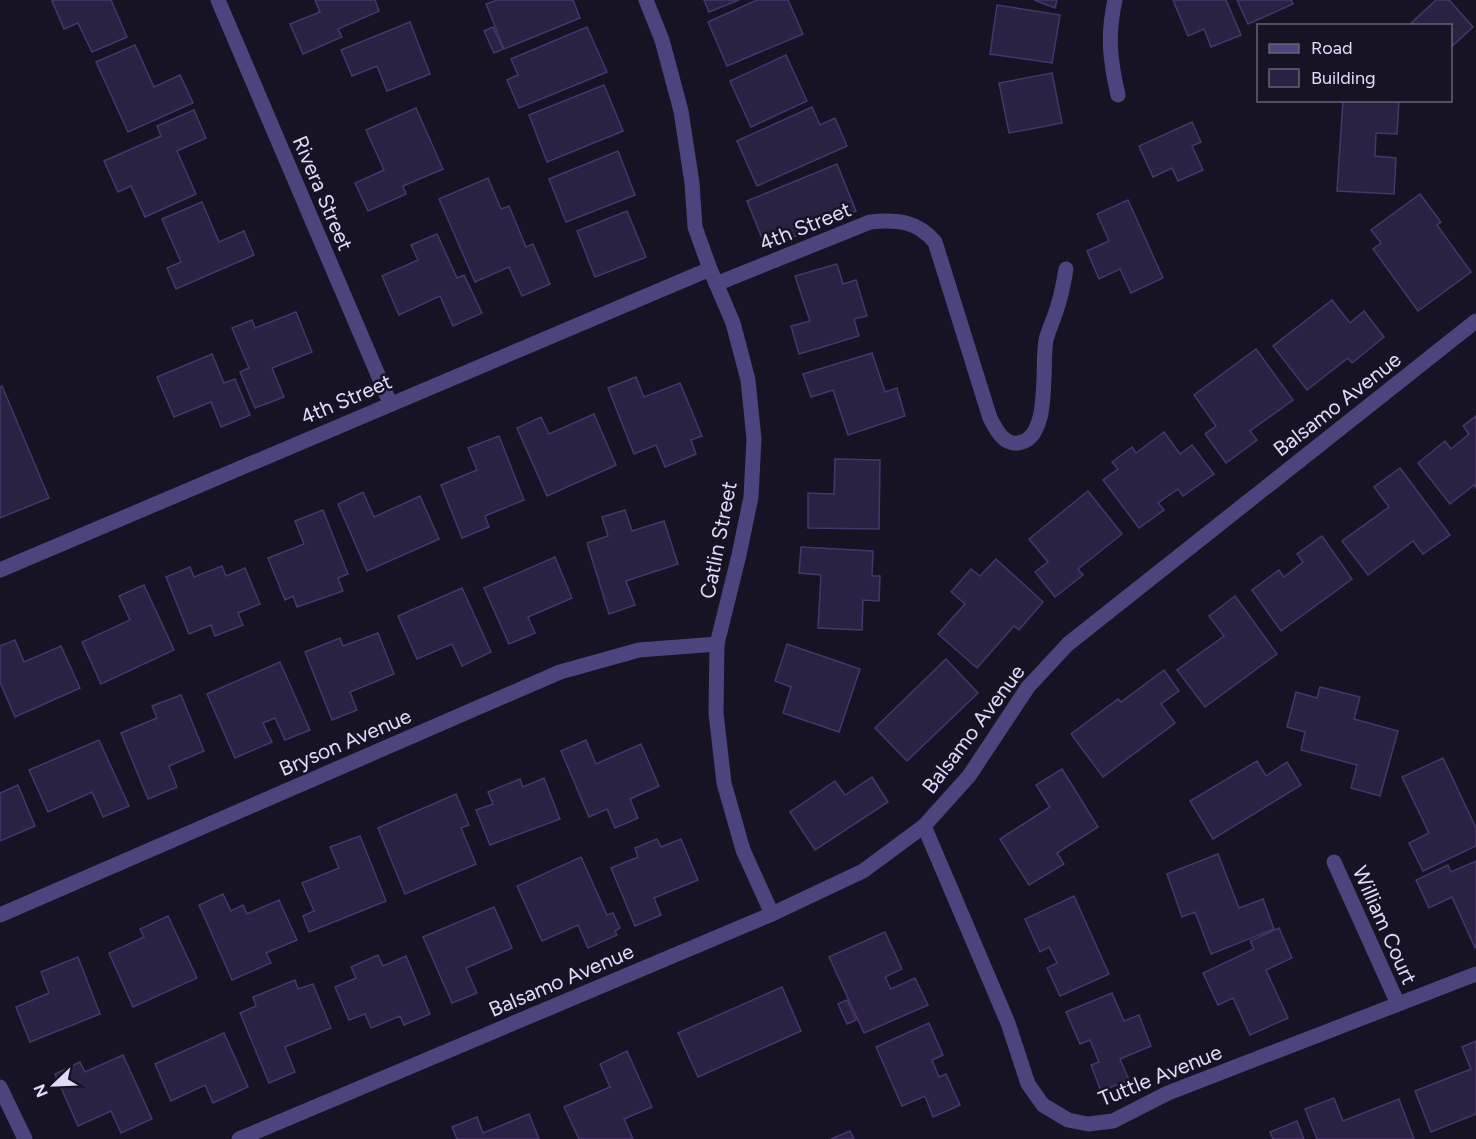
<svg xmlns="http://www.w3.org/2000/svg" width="1476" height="1139" viewBox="0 0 1476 1139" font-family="Figtree,sans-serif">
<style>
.building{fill:#2b2142;stroke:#47366b;stroke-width:1.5}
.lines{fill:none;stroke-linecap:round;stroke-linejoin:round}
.minor{stroke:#4c447c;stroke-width:15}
.labels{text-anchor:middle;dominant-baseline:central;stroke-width:5;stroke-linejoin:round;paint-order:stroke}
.street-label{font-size:21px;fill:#e1dafa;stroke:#171224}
</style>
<rect width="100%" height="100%" fill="#171224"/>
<g class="building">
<path d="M 55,0 L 111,0 L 127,37 L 92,52 L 78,23 L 64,29 L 52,1 Z"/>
<path d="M 315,0 L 375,0 L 379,11 L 338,29 L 342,37 L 303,54 L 290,24 L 320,12 Z"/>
<path d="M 497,0 L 573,0 L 580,18 L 504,49 L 486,4 Z"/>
<path d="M 704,0 L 739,0 L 709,12 Z"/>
<path d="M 757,0 L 788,0 L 803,34 L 727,66 L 708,22 Z"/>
<path d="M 1034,0 L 1057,0 L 1055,8 Z"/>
<path d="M 1173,0 L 1226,0 L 1241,35 L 1211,47 L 1204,29 L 1188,36 Z"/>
<path d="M 1237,0 L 1291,0 L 1293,4 L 1248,24 Z"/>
<path d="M 1436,0 L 1449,0 L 1473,27 L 1450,48 L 1450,26 L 1408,26 Z"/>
<path d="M 997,5 L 1060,15 L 1052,63 L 990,54 Z"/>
<path d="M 410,22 L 430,74 L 387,91 L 377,66 L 352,76 L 341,50 Z"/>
<path d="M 493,27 L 503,49 L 494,53 L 484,31 Z"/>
<path d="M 587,27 L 607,72 L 519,108 L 507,80 L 518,75 L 511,59 Z"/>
<path d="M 135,45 L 154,87 L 180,75 L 193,103 L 128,132 L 96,62 Z"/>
<path d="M 786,55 L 807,101 L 751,127 L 730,81 Z"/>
<path d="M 1052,73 L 1062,123 L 1009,133 L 999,83 Z"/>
<path d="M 604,85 L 623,131 L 547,162 L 529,115 Z"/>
<path d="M 1343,100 L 1399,100 L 1397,134 L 1376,133 L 1375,156 L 1396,158 L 1394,194 L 1337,191 Z"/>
<path d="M 812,107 L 820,125 L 835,118 L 847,146 L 757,186 L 737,141 Z"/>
<path d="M 416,108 L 443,169 L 403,186 L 406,194 L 368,211 L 355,183 L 384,170 L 366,130 Z"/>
<path d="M 194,110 L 206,138 L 177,151 L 196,194 L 145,217 L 131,186 L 118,192 L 104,161 L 161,136 L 157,126 Z"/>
<path d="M 1192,122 L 1201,142 L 1192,146 L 1203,170 L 1178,181 L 1172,168 L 1153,177 L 1139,146 Z"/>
<path d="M 618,151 L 635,195 L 566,222 L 549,179 Z"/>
<path d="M 837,164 L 856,211 L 766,248 L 747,201 Z"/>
<path d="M 488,178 L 501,209 L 509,206 L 526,247 L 533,244 L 550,284 L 522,296 L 509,267 L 475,282 L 439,199 Z"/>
<path d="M 1420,194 L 1441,222 L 1437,225 L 1471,272 L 1418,311 L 1373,249 L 1381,243 L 1371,230 Z"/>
<path d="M 1128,200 L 1163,278 L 1131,293 L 1120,269 L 1099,279 L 1087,251 L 1109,241 L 1097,214 Z"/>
<path d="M 202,202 L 219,242 L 244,231 L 254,255 L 176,289 L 167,268 L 181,262 L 162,219 Z"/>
<path d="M 627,211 L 646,257 L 595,277 L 577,231 Z"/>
<path d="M 437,234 L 457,278 L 464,275 L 482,313 L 453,326 L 440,296 L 399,315 L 382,276 L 418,260 L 411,245 Z"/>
<path d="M 837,264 L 843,284 L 856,280 L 867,316 L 854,319 L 859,336 L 799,354 L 791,326 L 810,321 L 795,276 Z"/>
<path d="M 1332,300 L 1350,323 L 1364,311 L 1384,337 L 1352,363 L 1348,358 L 1307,390 L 1273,346 Z"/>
<path d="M 296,312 L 312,352 L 272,368 L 284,397 L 255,408 L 240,372 L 249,368 L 232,328 L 252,320 L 255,328 Z"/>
<path d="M 1256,349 L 1293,400 L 1250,431 L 1257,440 L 1226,463 L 1205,434 L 1216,426 L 1194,395 Z"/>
<path d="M 872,353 L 885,392 L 897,388 L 905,416 L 848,435 L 833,390 L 811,397 L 803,374 Z"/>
<path d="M 212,354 L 224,383 L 235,379 L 250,415 L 221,427 L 211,402 L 174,417 L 157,377 Z"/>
<path d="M 636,377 L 644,397 L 680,383 L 702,436 L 691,440 L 696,454 L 665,467 L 656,445 L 634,454 L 608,388 Z"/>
<path d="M 2,386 L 49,498 L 0,518 L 0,387 Z"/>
<path d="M 594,414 L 616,465 L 547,496 L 517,428 L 541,417 L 549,434 Z"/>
<path d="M 1476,416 L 1476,488 L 1474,485 L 1450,504 L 1418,463 L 1445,441 L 1451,449 L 1469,434 L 1463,426 Z"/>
<path d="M 1164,432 L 1180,454 L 1192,445 L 1214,474 L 1183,496 L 1178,489 L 1158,503 L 1164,510 L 1139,528 L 1103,480 L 1118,469 L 1112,462 L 1132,447 L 1136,453 Z"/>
<path d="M 499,436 L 524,500 L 485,516 L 489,527 L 462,538 L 441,485 L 477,470 L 468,448 Z"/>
<path d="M 835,459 L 880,460 L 879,529 L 808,528 L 808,493 L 834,494 Z"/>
<path d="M 1400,468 L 1450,535 L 1423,554 L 1413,541 L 1368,575 L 1342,541 L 1389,507 L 1374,487 Z"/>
<path d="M 1088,491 L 1122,534 L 1078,569 L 1083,575 L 1055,597 L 1035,572 L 1048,562 L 1029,539 Z"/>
<path d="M 363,492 L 374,517 L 420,496 L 439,539 L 367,571 L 338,504 Z"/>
<path d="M 323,510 L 348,574 L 338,578 L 343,591 L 297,607 L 293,596 L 285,600 L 268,558 L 304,544 L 295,521 Z"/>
<path d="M 625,510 L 632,531 L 664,521 L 678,564 L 626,581 L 635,605 L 609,614 L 587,543 L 608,536 L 602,517 Z"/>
<path d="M 1322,536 L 1352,579 L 1281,631 L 1252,590 L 1279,570 L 1284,577 L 1303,562 L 1297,554 Z"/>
<path d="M 801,547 L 873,551 L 872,576 L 880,576 L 879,601 L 863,600 L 862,630 L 818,628 L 821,575 L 799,573 Z"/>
<path d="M 555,557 L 572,598 L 528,617 L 535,633 L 509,644 L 484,588 Z"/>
<path d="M 996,559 L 1043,602 L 1019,630 L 1014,626 L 977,668 L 938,634 L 965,604 L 951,592 L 971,569 L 980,576 Z"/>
<path d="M 222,566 L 226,576 L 245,568 L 260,604 L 238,613 L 243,625 L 215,636 L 211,625 L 189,634 L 166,577 L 190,567 L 194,577 Z"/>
<path d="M 144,585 L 174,650 L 101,684 L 82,642 L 130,620 L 119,596 Z"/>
<path d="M 462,588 L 491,652 L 462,666 L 452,644 L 417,659 L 398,616 Z"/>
<path d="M 1235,596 L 1277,654 L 1205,707 L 1177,670 L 1224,636 L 1209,616 Z"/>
<path d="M 378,633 L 394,674 L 350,692 L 357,710 L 332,720 L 305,652 L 340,638 L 343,646 Z"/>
<path d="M 15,640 L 24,662 L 61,646 L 80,688 L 15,717 L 0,682 L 0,646 Z"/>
<path d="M 787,644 L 860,669 L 839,732 L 783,713 L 791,687 L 775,681 Z"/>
<path d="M 946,659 L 978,693 L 907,761 L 875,728 Z"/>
<path d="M 280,662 L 310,730 L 285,740 L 275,718 L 263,723 L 272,742 L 235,758 L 207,694 Z"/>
<path d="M 1164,670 L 1179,691 L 1161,704 L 1175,723 L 1103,777 L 1071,734 L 1118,699 L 1121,702 Z"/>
<path d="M 1320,687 L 1360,697 L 1354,719 L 1398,731 L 1380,796 L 1351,788 L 1357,765 L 1301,750 L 1305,732 L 1287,727 L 1296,692 L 1317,698 Z"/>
<path d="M 181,695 L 204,751 L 169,766 L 177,787 L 148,799 L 121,733 L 157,718 L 152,706 Z"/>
<path d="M 99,740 L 129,806 L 103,817 L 92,792 L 48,812 L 29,770 Z"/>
<path d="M 586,740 L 596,764 L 641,744 L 659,786 L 630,799 L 638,818 L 615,828 L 607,809 L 589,817 L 561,751 Z"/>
<path d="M 1443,758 L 1476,828 L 1476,846 L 1423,871 L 1409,843 L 1429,833 L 1402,777 Z"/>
<path d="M 1257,761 L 1266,776 L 1287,762 L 1301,785 L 1213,839 L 1190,801 Z"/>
<path d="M 1062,769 L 1098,827 L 1057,853 L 1064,864 L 1029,885 L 1000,839 L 1050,807 L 1036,785 Z"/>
<path d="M 872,777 L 888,802 L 815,850 L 790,812 L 835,781 L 845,795 Z"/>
<path d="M 544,778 L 560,819 L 490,845 L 476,810 L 493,804 L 488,792 L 520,779 L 523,787 Z"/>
<path d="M 18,785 L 35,826 L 0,841 L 0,793 Z"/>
<path d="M 456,794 L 469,825 L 461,828 L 476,864 L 405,894 L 378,828 Z"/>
<path d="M 360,836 L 386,901 L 309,932 L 303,916 L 314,911 L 302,883 L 339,868 L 330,847 Z"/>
<path d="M 657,839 L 661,847 L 681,839 L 698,880 L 654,898 L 661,915 L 635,926 L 611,868 L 638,857 L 635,848 Z"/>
<path d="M 1218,854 L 1239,908 L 1263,899 L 1274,929 L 1211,954 L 1195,912 L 1182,917 L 1167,874 Z"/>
<path d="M 581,857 L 607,915 L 613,913 L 620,928 L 615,931 L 617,935 L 588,948 L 578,925 L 542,941 L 517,886 Z"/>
<path d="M 1476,861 L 1476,947 L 1475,948 L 1452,897 L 1429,908 L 1416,880 L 1448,865 L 1451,872 Z"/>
<path d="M 223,894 L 231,911 L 243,905 L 247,914 L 279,900 L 297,940 L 266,953 L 271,963 L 232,980 L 199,905 Z"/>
<path d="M 1074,896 L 1109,974 L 1060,996 L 1047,968 L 1057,963 L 1049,947 L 1040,952 L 1025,919 Z"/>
<path d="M 494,907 L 512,948 L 466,968 L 477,993 L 452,1003 L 423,937 Z"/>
<path d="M 168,916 L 197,978 L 133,1007 L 109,953 L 144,937 L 140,929 Z"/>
<path d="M 1279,928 L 1292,958 L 1266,970 L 1288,1018 L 1250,1035 L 1233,998 L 1218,1005 L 1203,973 L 1254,949 L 1250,941 Z"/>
<path d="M 885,932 L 902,969 L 885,977 L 891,989 L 915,978 L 928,1005 L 864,1033 L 829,957 Z"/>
<path d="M 378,955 L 383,966 L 406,956 L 430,1014 L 404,1025 L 400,1016 L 371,1028 L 365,1014 L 349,1020 L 335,987 L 356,978 L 351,967 Z"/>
<path d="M 78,957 L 100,1014 L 30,1042 L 16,1007 L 49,993 L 41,972 Z"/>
<path d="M 295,980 L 298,989 L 313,984 L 331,1028 L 285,1047 L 295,1072 L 269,1083 L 240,1013 L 256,1006 L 253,997 Z"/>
<path d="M 782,987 L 801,1031 L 698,1077 L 678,1033 Z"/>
<path d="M 1112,993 L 1124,1021 L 1139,1015 L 1151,1046 L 1120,1059 L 1129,1080 L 1101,1091 L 1091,1065 L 1099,1062 L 1090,1040 L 1080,1044 L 1066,1012 Z"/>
<path d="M 847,1000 L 856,1020 L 847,1024 L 838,1004 Z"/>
<path d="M 929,1023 L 943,1055 L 932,1060 L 939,1077 L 946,1074 L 960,1105 L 933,1117 L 925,1096 L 902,1106 L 876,1047 Z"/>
<path d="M 224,1033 L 248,1087 L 213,1103 L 205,1085 L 171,1101 L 155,1064 Z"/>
<path d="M 1476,1041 L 1476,1114 L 1431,1132 L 1415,1091 L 1471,1069 L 1462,1047 Z"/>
<path d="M 627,1051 L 652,1107 L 624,1119 L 633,1139 L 579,1139 L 564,1107 L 610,1087 L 600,1064 Z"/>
<path d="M 123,1055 L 152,1119 L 121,1133 L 111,1111 L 78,1126 L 55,1074 L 80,1062 L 85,1072 Z"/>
<path d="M 1334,1098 L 1343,1121 L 1399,1099 L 1414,1139 L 1317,1139 L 1305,1109 Z"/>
<path d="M 529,1114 L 539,1139 L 457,1139 L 452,1127 L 477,1117 L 483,1133 Z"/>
<path d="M 1297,1121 L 1304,1139 L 1273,1139 L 1270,1132 Z"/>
<path d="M 850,1131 L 854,1139 L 831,1139 Z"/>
</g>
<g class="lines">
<g class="minor">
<path d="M 218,0 L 390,403"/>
<path d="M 646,0 L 662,40 L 681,111 L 692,183 L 695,227 L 710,269 L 733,323 L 748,380 L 754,439 L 751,497 L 739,555 L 717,644 L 716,713 L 724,783 L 743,850 L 772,914"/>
<path d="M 1115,0 C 1107,36 1110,60 1118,95"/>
<path d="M 716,284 L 870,222 C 897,219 917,221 935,242 L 990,418 C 996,429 1003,445 1018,443 C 1052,439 1041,365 1046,340 C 1049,328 1055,317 1058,305 C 1062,293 1064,281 1066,269"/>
<path d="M 0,570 L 710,269"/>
<path d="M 924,826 L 1008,1023 L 1028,1084 L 1043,1105 L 1068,1120 L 1088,1124 L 1113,1121 L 1168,1093 L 1476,974"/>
<path d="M 1334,862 L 1398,1004"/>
<path d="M 0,915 L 560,672 L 639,650 L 717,644"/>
<path d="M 0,1087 L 25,1139"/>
<path d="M 239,1139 L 772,914 L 863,871 L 924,826 L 969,776 L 1028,687 L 1068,644 L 1476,321"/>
</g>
</g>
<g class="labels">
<g class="street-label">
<text transform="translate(323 193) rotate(67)">Rivera Street</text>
<text transform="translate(805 226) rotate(-22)">4th Street</text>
<text transform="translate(346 399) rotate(-23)">4th Street</text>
<text transform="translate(1337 404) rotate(-38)">Balsamo Avenue</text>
<text transform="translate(718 540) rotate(-79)">Catlin Street</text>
<text transform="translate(973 729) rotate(-53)">Balsamo Avenue</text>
<text transform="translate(345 742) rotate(-23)">Bryson Avenue</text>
<text transform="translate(1385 925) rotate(66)">William Court</text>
<text transform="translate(561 980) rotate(-23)">Balsamo Avenue</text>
<text transform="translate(1160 1075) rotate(-22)">Tuttle Avenue</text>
</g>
</g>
<rect x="1257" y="24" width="195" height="78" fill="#171224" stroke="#68627a" stroke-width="1.5"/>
<rect x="1269" y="44" width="30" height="9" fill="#4c447c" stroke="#68627a" stroke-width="1.5"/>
<text x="1311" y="54" font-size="18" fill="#e1dafa">Road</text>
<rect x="1269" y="69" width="30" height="18" fill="#2b2142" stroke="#68627a" stroke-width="1.5"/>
<text x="1311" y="84" font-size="18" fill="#e1dafa">Building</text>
<g transform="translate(54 1085) rotate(247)" stroke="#171224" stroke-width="4.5" paint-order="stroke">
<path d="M0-4.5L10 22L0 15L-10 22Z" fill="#e1dafa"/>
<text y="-9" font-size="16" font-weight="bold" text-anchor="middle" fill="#e1dafa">N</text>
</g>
</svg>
